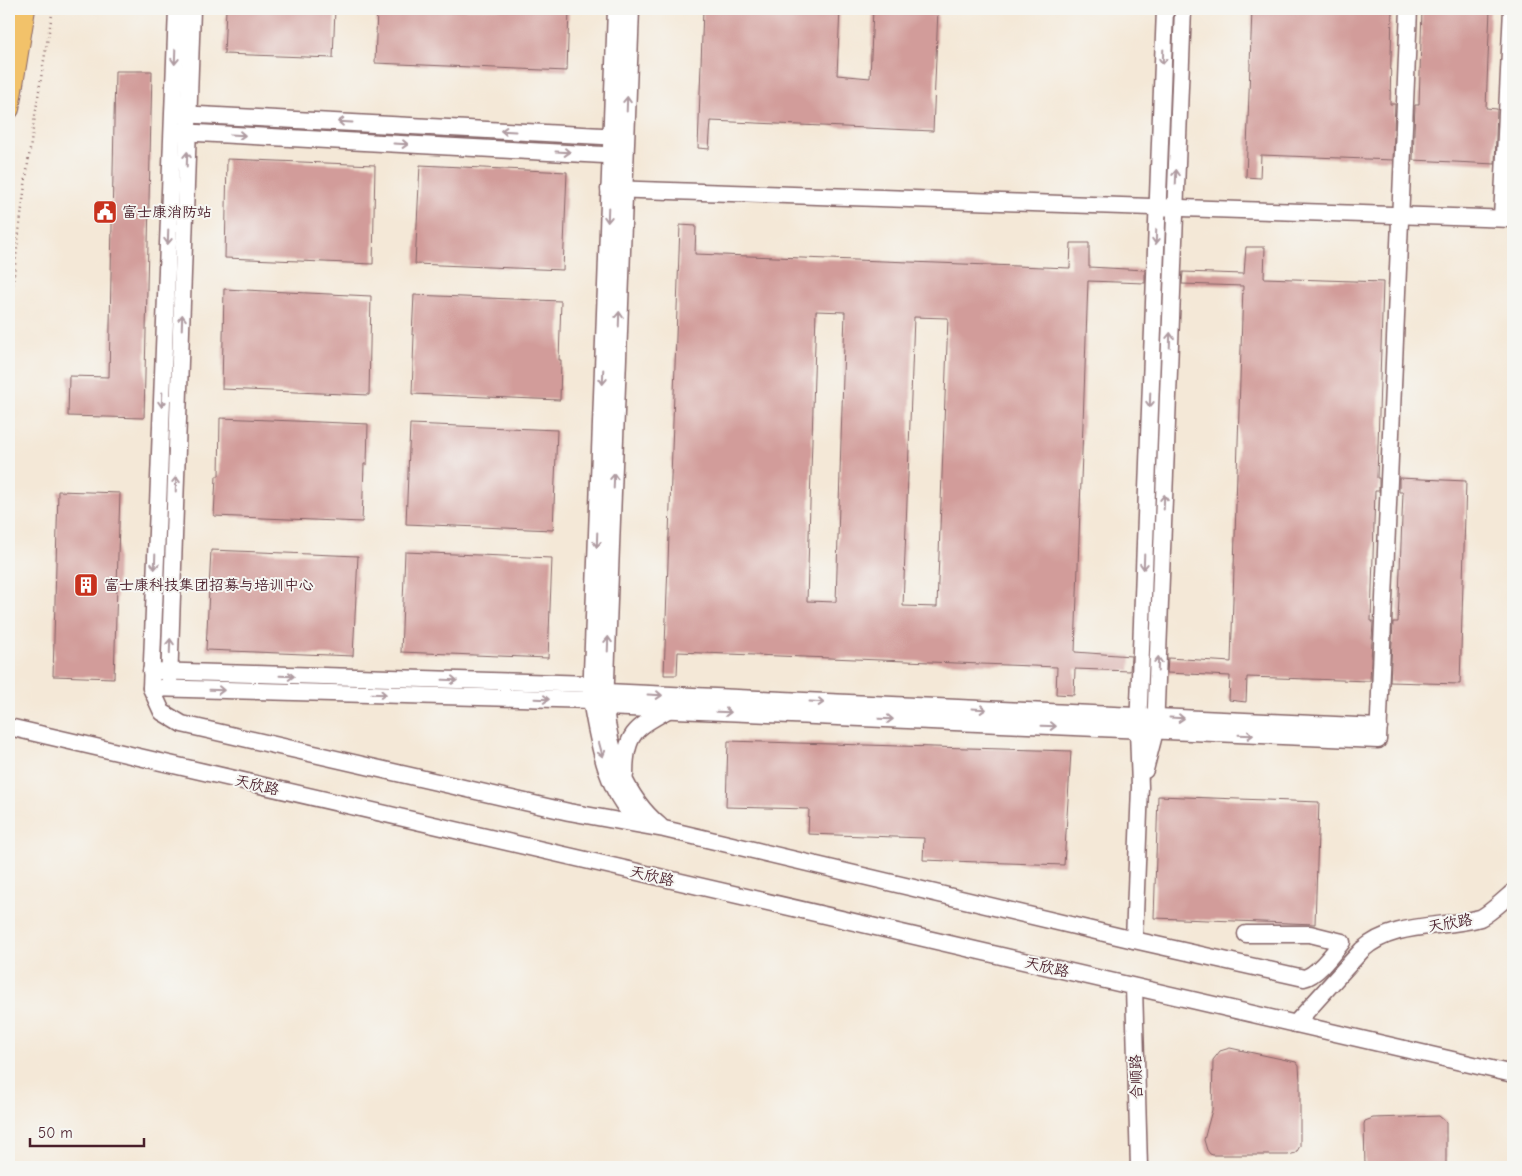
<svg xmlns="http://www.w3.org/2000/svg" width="1522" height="1176" viewBox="0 0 1522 1176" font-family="'Comic Neue','LXGW WenKai TC',sans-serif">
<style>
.building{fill:#d29c9a;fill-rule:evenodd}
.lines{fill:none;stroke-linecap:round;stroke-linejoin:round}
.minor-casing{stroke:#866567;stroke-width:19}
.major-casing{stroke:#866567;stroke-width:22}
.path{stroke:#866567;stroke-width:2.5;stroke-dasharray:1 4;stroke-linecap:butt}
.minor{stroke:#fff;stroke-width:16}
.major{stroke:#f2c26a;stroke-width:20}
.oneway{stroke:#ae9aa0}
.labels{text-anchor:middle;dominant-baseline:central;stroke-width:4;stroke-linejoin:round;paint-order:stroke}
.poi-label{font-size:15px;fill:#4a1f2b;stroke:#f6f6f2;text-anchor:start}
.street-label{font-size:15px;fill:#4a1f2b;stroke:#f6f6f2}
</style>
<rect width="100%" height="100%" fill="#f6f6f2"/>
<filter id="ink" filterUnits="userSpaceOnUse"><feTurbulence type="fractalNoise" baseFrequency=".02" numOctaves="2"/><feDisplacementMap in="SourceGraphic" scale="10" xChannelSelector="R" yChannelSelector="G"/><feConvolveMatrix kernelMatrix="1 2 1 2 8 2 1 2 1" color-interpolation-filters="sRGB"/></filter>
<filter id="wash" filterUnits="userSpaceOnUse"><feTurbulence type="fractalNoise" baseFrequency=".0096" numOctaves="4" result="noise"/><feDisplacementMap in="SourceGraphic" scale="20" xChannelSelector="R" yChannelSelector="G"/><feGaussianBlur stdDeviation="1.12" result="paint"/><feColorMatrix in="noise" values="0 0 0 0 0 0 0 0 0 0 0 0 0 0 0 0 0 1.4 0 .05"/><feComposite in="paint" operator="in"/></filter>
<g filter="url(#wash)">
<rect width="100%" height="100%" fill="#f4e8d7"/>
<g id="blocks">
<g class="building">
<path d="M 226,9 L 335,9 L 333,58 L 224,54 Z"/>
<path d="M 377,9 L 569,9 L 567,71 L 375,63 Z"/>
<path d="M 703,9 L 840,9 L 837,75 L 870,78 L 873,9 L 938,9 L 933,131 L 711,121 L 709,149 L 698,148 Z"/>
<path d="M 1252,9 L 1392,9 L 1390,104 L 1395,104 L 1393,160 L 1261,155 L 1260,178 L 1246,177 Z"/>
<path d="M 1422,9 L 1490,9 L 1486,108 L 1497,109 L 1495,164 L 1413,160 L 1415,105 L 1419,105 Z"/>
<path d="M 115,71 L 152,71 L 144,418 L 68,416 L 69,376 L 109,377 Z"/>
<path d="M 227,159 L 375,165 L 373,264 L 225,258 Z"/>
<path d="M 420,165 L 567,172 L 563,270 L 415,264 Z"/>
<path d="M 680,225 L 696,226 L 695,254 L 1070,268 L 1071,243 L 1089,243 L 1089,267 L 1145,270 L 1145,283 L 1088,281 L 1075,652 L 1131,656 L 1130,671 L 1075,669 L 1074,695 L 1056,694 L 1057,667 L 678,652 L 677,675 L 664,675 ZM 816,311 L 845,312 L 836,602 L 807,601 ZM 914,317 L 948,318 L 937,607 L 903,606 Z"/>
<path d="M 1246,247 L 1265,247 L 1264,278 L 1383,282 L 1377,478 L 1379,478 L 1379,491 L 1375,491 L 1371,621 L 1373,621 L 1370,681 L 1247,677 L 1246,702 L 1229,700 L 1230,676 L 1167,673 L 1168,658 L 1231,662 L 1243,286 L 1182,284 L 1183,272 L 1244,274 Z"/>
<path d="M 224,289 L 371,296 L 369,395 L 222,389 Z"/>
<path d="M 414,295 L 561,301 L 559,360 L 561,360 L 560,400 L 412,394 L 414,335 L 412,335 Z"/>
<path d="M 220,418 L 368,424 L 367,464 L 364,464 L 362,522 L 214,516 L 216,476 L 219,476 Z"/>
<path d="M 410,424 L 557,430 L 553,530 L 406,524 Z"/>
<path d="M 1399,478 L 1466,481 L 1460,684 L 1390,682 L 1393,622 L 1398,622 L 1403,492 L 1399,492 Z"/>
<path d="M 58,491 L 120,493 L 114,678 L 53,676 Z"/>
<path d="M 211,550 L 358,556 L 353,656 L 206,650 Z"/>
<path d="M 405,552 L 552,558 L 548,658 L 401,652 Z"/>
<path d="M 728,741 L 1071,751 L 1064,865 L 923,860 L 924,838 L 808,834 L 809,809 L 726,807 Z"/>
<path d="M 1158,796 L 1319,802 L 1315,924 L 1154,918 Z"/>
<path d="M 1230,1048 L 1296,1062 L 1299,1066 L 1300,1081 L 1300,1146 L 1296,1153 L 1288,1155 L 1213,1155 L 1210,1154 L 1207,1150 L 1204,1140 L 1212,1110 L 1213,1060 L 1220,1051 Z"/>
<path d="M 1439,1116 L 1446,1122 L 1446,1167 L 1365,1167 L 1364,1124 L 1365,1121 L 1373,1118 Z"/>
</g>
</g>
</g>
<g filter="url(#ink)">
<use href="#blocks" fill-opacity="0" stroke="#866567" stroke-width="1"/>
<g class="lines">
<defs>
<g id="minor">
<path d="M 177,9 L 151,688 L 162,712 L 182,724 L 569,812 L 664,829 L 1134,940 L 1304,978 C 1318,975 1333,953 1342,942 L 1310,934 L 1246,934"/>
<path d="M 616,9 L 591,700 C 598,740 607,800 643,824"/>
<path d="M 631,9 L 605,707 C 609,751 625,797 660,826"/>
<path d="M 179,114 L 621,137"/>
<path d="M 179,132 L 622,156"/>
<path d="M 609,189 L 1513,219"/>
<path d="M 1502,218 L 1512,9"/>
<path d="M 151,671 L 591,684 L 606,692 L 1379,727"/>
<path d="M 169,683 L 192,9"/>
<path d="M 151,688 L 591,700 L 605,707 L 1378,740 L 1409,9"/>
<path d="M 9,727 L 1513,1074"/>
<path d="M 1145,770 L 1155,731 L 1183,9"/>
<path d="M 625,775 C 625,734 634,729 668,710"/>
<path d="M 1134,940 L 1140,787 L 1138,730 L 1165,9"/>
<path d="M 1134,987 L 1139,1167"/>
<path d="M 1295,1024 L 1362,950 C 1394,921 1441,929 1480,918 C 1488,915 1506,898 1513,892"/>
</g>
<path id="major" d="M 9,109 L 25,9"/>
</defs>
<use href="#minor" class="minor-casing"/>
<use href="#major" class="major-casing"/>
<path class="path" d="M 9,324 C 19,219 34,113 53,9"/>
<use href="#minor" class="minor"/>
<use href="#major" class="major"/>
</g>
<defs><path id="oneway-shaft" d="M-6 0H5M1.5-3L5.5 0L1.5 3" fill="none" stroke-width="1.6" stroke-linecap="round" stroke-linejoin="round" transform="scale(1.25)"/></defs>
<g class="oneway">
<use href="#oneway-shaft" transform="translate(175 57) rotate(92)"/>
<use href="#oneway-shaft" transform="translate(1163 57) rotate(92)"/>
<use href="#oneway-shaft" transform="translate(627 104) rotate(-88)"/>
<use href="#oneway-shaft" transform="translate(345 122) rotate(-177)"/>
<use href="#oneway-shaft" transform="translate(508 131) rotate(-177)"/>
<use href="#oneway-shaft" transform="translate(238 135) rotate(3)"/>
<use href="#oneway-shaft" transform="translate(401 144) rotate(3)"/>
<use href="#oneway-shaft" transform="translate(563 152) rotate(3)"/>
<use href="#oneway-shaft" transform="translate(187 159) rotate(-88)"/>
<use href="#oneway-shaft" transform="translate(1176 177) rotate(-88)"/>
<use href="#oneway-shaft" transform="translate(608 215) rotate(92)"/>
<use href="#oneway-shaft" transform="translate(168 237) rotate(92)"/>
<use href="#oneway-shaft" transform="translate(1156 237) rotate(92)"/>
<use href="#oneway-shaft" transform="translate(619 319) rotate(-88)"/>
<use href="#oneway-shaft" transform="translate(182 322) rotate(-88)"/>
<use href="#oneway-shaft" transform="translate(1170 340) rotate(-88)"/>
<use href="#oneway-shaft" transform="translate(603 377) rotate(92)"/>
<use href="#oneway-shaft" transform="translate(162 400) rotate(92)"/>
<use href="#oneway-shaft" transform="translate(1150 400) rotate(92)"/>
<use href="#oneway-shaft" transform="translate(614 481) rotate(-88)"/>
<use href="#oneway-shaft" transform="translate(176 484) rotate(-88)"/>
<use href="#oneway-shaft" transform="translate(1164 502) rotate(-88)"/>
<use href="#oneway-shaft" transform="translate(597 540) rotate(92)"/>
<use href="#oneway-shaft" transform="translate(155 562) rotate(92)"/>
<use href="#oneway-shaft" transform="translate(1144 562) rotate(92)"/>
<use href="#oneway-shaft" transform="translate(608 644) rotate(-88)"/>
<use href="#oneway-shaft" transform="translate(170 646) rotate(-88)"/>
<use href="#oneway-shaft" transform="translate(1158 664) rotate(-88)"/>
<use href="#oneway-shaft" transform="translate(287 676) rotate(2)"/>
<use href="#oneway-shaft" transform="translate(450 680) rotate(2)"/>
<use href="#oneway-shaft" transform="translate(217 690) rotate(2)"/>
<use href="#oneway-shaft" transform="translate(379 694) rotate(2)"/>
<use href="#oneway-shaft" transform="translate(655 695) rotate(3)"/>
<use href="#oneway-shaft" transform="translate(542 699) rotate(2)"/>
<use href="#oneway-shaft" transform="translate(817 702) rotate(3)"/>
<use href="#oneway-shaft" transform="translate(979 709) rotate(3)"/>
<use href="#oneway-shaft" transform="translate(724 712) rotate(2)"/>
<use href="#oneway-shaft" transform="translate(1177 718) rotate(3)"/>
<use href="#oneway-shaft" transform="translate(886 719) rotate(2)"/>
<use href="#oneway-shaft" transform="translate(1049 726) rotate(2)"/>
<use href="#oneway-shaft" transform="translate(1246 735) rotate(2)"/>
<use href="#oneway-shaft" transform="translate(601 750) rotate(75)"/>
</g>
</g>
<defs>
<symbol id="civic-square" viewBox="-11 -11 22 22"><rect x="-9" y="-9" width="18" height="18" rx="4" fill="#c8321e" stroke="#f6f6f2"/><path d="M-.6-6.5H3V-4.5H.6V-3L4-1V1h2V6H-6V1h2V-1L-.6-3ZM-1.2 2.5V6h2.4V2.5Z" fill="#fff"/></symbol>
<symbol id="building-square" viewBox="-11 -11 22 22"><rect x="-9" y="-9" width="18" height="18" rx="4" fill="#c8321e" stroke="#f6f6f2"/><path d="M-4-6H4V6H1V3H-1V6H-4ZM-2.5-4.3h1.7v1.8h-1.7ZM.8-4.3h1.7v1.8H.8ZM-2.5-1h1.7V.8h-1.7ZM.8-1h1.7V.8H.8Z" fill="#fff"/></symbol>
</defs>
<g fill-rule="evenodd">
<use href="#civic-square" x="91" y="198" width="28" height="28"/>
<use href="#building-square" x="72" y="571" width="28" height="28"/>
</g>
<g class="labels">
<g class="poi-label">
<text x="122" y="212">富士康消防站</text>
<text x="104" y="585">富士康科技集团招募与培训中心</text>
</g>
<g class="street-label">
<text transform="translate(257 785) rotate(13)">天欣路</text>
<text transform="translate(652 876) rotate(13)">天欣路</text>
<text transform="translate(1450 923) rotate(-10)">天欣路</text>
<text transform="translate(1047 967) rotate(13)">天欣路</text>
<text transform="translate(1136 1077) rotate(-92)">合顺路</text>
</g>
</g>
<rect width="1522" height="1176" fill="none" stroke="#f6f6f2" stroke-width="30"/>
<path d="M30 1138v8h114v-8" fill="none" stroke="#4a1f2b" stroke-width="2.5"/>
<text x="38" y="1138" font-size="15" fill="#4a1f2b" stroke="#f6f6f2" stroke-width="4" paint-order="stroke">50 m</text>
</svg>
